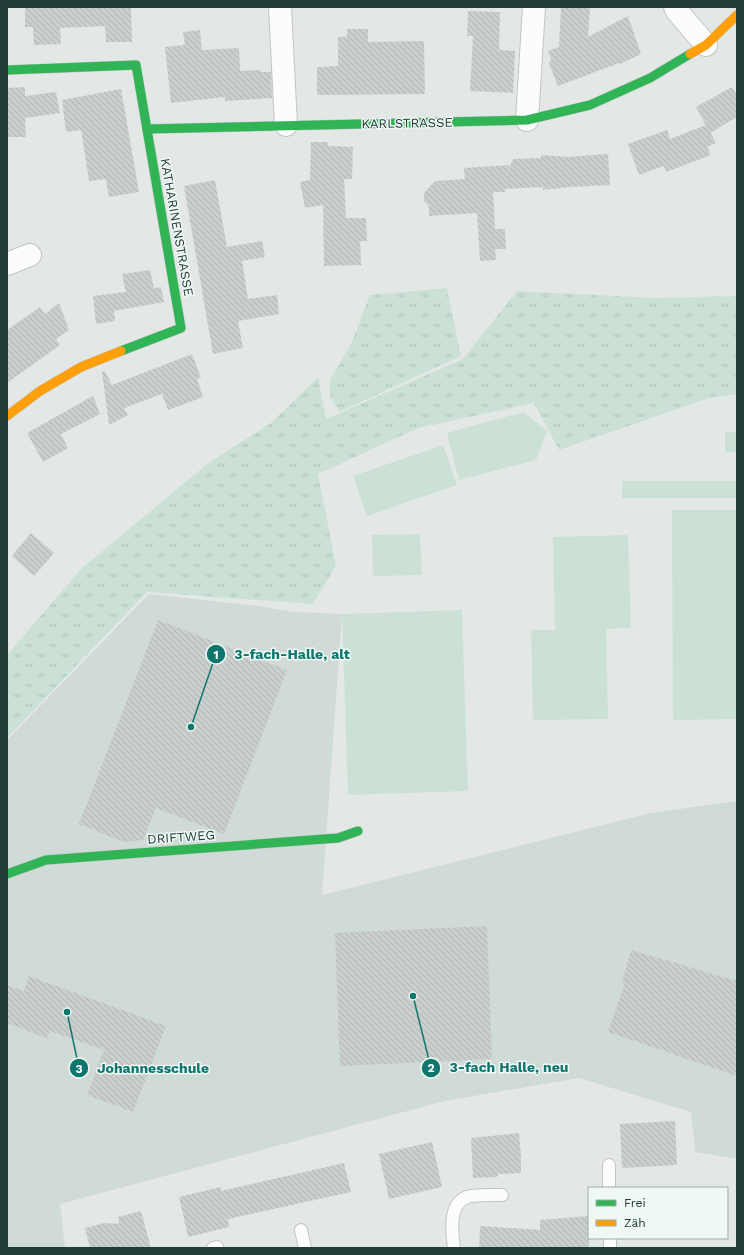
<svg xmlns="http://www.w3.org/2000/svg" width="744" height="1255" viewBox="0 0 744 1255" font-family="'Work Sans',sans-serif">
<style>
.built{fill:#d0dad7}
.grass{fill:url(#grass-tufts)}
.pitch{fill:#cbe1d6}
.building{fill:url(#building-back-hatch)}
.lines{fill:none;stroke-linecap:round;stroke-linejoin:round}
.lane-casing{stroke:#c0c5c4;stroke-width:14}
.street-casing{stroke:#c0c5c4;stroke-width:24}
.fast-casing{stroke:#bfc6c4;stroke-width:10}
.slow-casing{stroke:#bfc6c4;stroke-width:10}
.lane{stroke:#fbfcfb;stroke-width:12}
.street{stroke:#fbfcfb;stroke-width:22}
.fast{stroke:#30b455;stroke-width:9}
.slow{stroke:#ff9f0a;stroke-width:9}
.labels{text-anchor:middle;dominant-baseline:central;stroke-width:3;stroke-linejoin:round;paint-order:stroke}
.street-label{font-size:13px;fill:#213b38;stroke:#f0f8f5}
.leader{fill:none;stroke:#0f766e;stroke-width:1.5}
.callout-dot{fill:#0f766e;stroke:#f0f8f5;stroke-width:1.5}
.mark-label{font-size:12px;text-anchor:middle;font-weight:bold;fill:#fff}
.callout-label{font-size:14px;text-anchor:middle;font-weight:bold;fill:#0f766e;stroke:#f0f8f5;stroke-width:3;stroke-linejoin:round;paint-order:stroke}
</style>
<defs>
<pattern id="grass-tufts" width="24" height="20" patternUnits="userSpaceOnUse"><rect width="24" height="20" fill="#cbe1d6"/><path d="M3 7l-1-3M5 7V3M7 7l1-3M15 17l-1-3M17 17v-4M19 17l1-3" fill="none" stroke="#aec2b8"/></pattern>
<pattern id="building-back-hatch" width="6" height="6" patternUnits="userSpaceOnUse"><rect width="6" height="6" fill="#cacfce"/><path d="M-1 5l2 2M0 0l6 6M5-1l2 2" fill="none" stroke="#adb3b2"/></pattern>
</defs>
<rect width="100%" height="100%" fill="#e3e8e7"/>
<path class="built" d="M 149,594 L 258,606 L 293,612 L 342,614 L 322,895 L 651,813 L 737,801 L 737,1159 L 695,1152 L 691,1112 L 579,1078 L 445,1101 L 60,1204 L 65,1248 L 7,1248 L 7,740 Z"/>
<g class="grass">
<path d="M 447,288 L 461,356 L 339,412 L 330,396 L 330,380 L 351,344 L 370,295 Z"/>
<path d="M 517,291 L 658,298 L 737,296 L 737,394 L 709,398 L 559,450 L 534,403 L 418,428 L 318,474 L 336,566 L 313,604 L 147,592 L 7,738 L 7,655 L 82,568 L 207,464 L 271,423 L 318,377 L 326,419 L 463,359 Z"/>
</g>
<g class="pitch">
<path d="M 524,412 L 547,431 L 536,460 L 459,480 L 447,433 Z"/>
<rect x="725" y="432" width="12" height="20"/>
<path d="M 443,445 L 457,485 L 367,516 L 353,476 Z"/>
<rect x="622" y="481" width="115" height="17"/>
<path d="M 672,510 L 737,510 L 737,719 L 673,720 Z"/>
<path d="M 420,534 L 422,575 L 373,576 L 372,535 Z"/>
<path d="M 628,535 L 631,628 L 606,629 L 608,719 L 533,720 L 531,630 L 555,630 L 553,537 Z"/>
<path d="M 462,610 L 468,791 L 348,795 L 342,614 Z"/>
</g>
<g class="building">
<path d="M 25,7 L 131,7 L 132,42 L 106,42 L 105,26 L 60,28 L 61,44 L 34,45 L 33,27 L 25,27 Z"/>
<path d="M 561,7 L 590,7 L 588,37 L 628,16 L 641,54 L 620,64 L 619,63 L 558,86 L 549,64 L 551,59 L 548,51 L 559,47 Z"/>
<path d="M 468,11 L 500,12 L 499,50 L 515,51 L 513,93 L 470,91 L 473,36 L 467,36 Z"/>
<path d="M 347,29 L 368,29 L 368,42 L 424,41 L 425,94 L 317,95 L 317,67 L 338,66 L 338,37 L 347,37 Z"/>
<path d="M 200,30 L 202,50 L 239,48 L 240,71 L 260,70 L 261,72 L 271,72 L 272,98 L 225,101 L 225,97 L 171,103 L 165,47 L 185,45 L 183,32 Z"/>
<path d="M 25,87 L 25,96 L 56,92 L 60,113 L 25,118 L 26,137 L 7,137 L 7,88 Z"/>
<path d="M 732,87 L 737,96 L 737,117 L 710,133 L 696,107 Z"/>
<path d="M 121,89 L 139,192 L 109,197 L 106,179 L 89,181 L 81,130 L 66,132 L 62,100 Z"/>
<path d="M 706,125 L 716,143 L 707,147 L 711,155 L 666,172 L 664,166 L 639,175 L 628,144 L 667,130 L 670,139 Z"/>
<path d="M 311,142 L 328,142 L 328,146 L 353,147 L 352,179 L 344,179 L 346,218 L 366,218 L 367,241 L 360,241 L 361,265 L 324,266 L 323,205 L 305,208 L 300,182 L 310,180 Z"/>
<path d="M 608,154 L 610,185 L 570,187 L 543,190 L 543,187 L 505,189 L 505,192 L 493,192 L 495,229 L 505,229 L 506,249 L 495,249 L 496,260 L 480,261 L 477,213 L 429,216 L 429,206 L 424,201 L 424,193 L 435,181 L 465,179 L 464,168 L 509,165 L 508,171 L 513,159 L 541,158 L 541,155 L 567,157 Z"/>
<path d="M 215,180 L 227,247 L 262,241 L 265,257 L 242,261 L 248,299 L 277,295 L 279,314 L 238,321 L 243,348 L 213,354 L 184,186 Z"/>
<path d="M 150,270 L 154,288 L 161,287 L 164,302 L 114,311 L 115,321 L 96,324 L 93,296 L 126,292 L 122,274 Z"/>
<path d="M 59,303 L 69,330 L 56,339 L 60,345 L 7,383 L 7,330 L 40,307 L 45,314 Z"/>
<path d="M 192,354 L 201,378 L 197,379 L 203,397 L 168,410 L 162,394 L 124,408 L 128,415 L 109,425 L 102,372 L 105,371 L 112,385 Z"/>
<path d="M 93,396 L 100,414 L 61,434 L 68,448 L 43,462 L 27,433 Z"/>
<path d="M 31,533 L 54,553 L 34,576 L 12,556 Z"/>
<path d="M 158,620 L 287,670 L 224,834 L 156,808 L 143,840 L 124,842 L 79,824 Z"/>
<path d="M 487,926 L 492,1059 L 340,1066 L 335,933 Z"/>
<path d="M 631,950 L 737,981 L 737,1076 L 608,1032 L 625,983 L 622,983 Z"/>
<path d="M 29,976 L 166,1026 L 133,1112 L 87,1095 L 104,1050 L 50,1031 L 47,1038 L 7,1023 L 7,985 L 24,991 Z"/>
<path d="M 675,1121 L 677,1165 L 622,1168 L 620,1124 Z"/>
<path d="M 519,1133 L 521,1157 L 521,1173 L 501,1174 L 499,1173 L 497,1177 L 473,1178 L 471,1138 Z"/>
<path d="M 432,1142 L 442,1187 L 389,1199 L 379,1154 Z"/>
<path d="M 344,1163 L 351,1192 L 228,1219 L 229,1227 L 188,1237 L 179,1197 L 221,1187 L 221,1191 Z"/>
<path d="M 141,1211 L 151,1248 L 90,1248 L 85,1228 L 104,1223 L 119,1224 L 118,1217 Z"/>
<path d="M 589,1216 L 589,1248 L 479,1248 L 480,1226 L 540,1230 L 540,1220 Z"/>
</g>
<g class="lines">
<defs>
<g id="lane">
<path d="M 609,1165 L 609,1188"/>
<path d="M 301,1230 L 305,1248"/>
<path d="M 610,1238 L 610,1248"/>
<path d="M 213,1248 L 217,1247"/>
<path d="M 454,1248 C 452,1233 448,1204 467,1197 C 477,1194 492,1195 502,1195"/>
</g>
<g id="street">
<path d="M 280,7 L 286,125"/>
<path d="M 675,7 L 677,11 L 706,45"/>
<path d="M 527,120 L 534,7"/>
<path d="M 7,264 L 30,255"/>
</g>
<g id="fast">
<path d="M 7,70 L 136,65 L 181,328 L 121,351"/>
<path d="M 147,129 L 527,120 L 590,105 L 650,78 L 690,54"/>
<path d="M 7,874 L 46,860 L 338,838 L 358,831"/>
</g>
<g id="slow">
<path d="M 690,54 L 706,45 L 737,15"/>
<path d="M 7,416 L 40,391 L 81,367 L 121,351"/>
</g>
</defs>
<use href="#lane" class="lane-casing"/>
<use href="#street" class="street-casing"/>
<use href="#fast" class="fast-casing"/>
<use href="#slow" class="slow-casing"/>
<use href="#lane" class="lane"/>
<use href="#street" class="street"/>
<use href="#fast" class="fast"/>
<use href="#slow" class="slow"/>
</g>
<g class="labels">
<g class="street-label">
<text transform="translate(407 123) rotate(-1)">KARLSTRASSE</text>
<text transform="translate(177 227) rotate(80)">KATHARINENSTRASSE</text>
<text transform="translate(181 837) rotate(-4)">DRIFTWEG</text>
</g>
</g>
<path class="leader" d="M191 727L216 654M413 996L431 1068M67 1012L79 1068"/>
<g class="callout-dot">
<circle cx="191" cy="727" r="4"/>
<circle cx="413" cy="996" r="4"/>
<circle cx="67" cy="1012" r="4"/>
<circle cx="216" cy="654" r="10"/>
<circle cx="431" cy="1068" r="10"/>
<circle cx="79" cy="1068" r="10"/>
</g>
<g class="mark-label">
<text x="216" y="659">1</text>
<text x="431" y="1072">2</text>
<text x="79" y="1073">3</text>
</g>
<g class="callout-label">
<text x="292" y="659">3-fach-Halle, alt</text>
<text x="509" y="1072">3-fach Halle, neu</text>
<text x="153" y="1073">Johannesschule</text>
</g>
<rect width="744" height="1255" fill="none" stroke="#213b38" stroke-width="16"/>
<rect x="588" y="1187" width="140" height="52" fill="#f0f8f5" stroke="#9daca9"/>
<rect x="596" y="1200" width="20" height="6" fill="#30b455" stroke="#9daca9"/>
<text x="624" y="1207" font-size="12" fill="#213b38">Frei</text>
<rect x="596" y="1220" width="20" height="6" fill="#ff9f0a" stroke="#9daca9"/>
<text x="624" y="1227" font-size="12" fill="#213b38">Zäh</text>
</svg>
